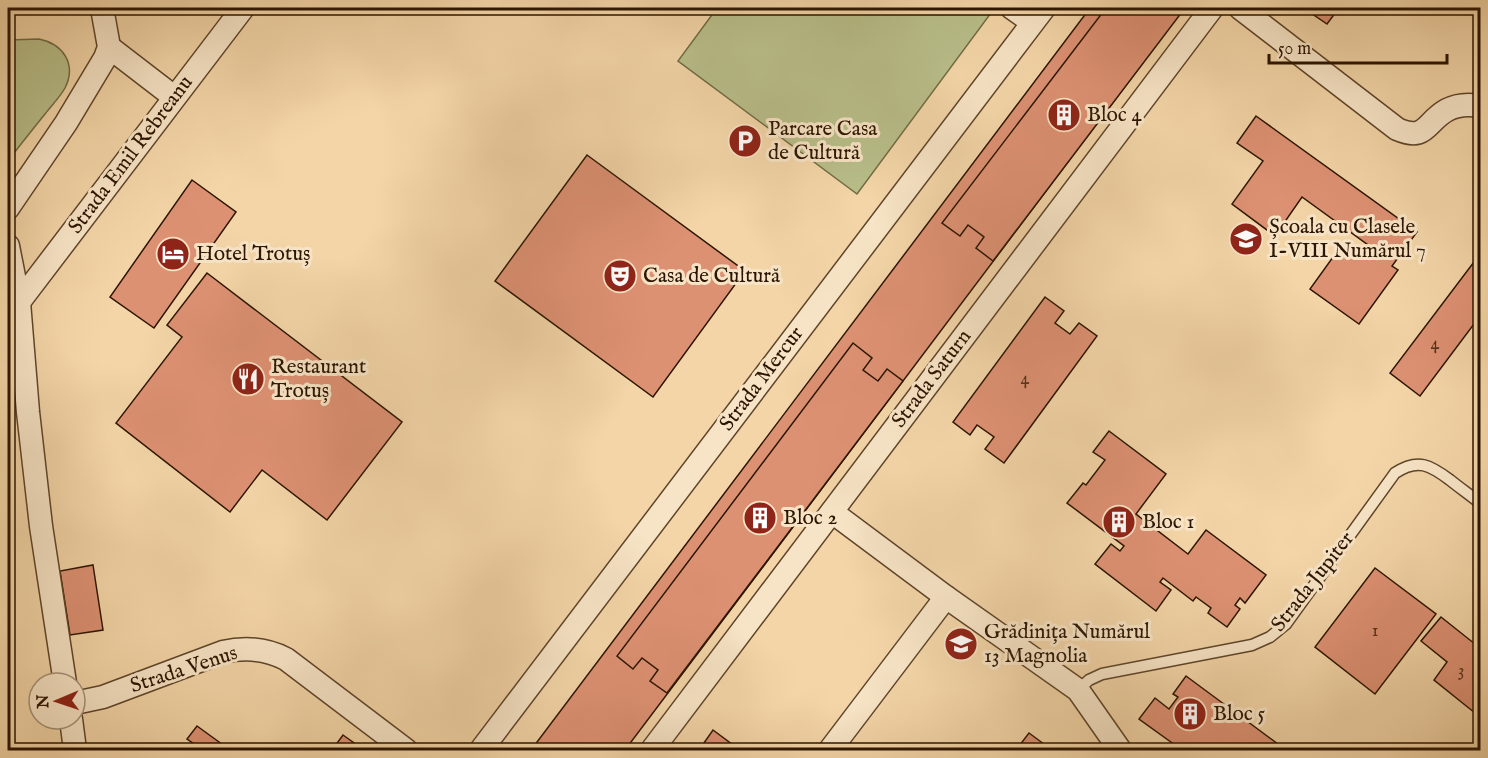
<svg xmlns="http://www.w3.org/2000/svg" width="1488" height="758" viewBox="0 0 1488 758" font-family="'IM FELL English',serif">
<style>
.green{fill:#b8be89;stroke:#726a44;stroke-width:1.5}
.building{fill:#dd9173;stroke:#2c1500;stroke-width:1.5}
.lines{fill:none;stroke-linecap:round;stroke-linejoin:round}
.lane-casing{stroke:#5e452a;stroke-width:13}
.street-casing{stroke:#5e452a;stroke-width:25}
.lane{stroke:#f7e4c6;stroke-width:10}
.street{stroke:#f7e4c6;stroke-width:22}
.labels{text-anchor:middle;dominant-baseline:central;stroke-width:6;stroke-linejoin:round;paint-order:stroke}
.number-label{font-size:18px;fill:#58341d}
.poi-label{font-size:21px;fill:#2c1500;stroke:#f7e4c6;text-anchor:start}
.street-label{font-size:21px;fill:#2c1500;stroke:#f7e4c6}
</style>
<rect width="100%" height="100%" fill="#f3d5a7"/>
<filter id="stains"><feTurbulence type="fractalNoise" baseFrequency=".00333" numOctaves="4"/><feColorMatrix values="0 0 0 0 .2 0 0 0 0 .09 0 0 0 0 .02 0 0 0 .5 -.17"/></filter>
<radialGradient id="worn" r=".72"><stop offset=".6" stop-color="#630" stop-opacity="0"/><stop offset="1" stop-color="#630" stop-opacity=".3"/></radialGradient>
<g class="green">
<path d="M 717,8 L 984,8 L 991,13 L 857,194 L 678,61 Z"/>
<path d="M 39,39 C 63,44 77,64 65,88 C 60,97 52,105 45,114 C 33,129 20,145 8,161 L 8,40 Z"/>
</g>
<g class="building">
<path d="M 1090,8 L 1184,8 L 625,750 L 531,750 Z"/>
<path d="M 1106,8 L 1185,8 L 993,261 L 976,248 L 984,237 L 968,225 L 960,236 L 942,223 Z"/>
<path d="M 1310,8 L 1339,8 L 1327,24 L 1308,11 Z"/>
<path d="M 1464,8 L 1480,8 L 1480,20 Z"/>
<path d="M 1256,116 L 1417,232 L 1392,266 L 1398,270 L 1359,324 L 1310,289 L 1341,246 L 1359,258 L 1368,245 L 1302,197 L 1275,236 L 1232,204 L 1263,161 L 1237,143 Z"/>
<path d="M 587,155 L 745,271 L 653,397 L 495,281 Z"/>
<path d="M 192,180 L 236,212 L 154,328 L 110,297 Z"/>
<path d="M 1480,254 L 1480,316 L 1420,396 L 1390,373 Z"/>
<path d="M 207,273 L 402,422 L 327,520 L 262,470 L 230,512 L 116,423 L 182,337 L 167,325 Z"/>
<path d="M 1045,297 L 1064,311 L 1055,323 L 1070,334 L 1079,323 L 1097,336 L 1004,463 L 985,449 L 994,437 L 977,425 L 970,435 L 953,422 Z"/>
<path d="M 853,343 L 872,358 L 863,370 L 878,381 L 887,369 L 903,381 L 667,693 L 650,681 L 658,670 L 642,658 L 633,669 L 617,656 Z"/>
<path d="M 1109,431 L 1166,474 L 1136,514 L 1188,554 L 1206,530 L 1266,575 L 1245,603 L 1240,598 L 1235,605 L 1240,609 L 1227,627 L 1208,613 L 1211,608 L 1196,597 L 1193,601 L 1163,578 L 1160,582 L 1171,590 L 1156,611 L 1095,564 L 1111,544 L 1120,551 L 1124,546 L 1067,503 L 1083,483 L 1086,485 L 1105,460 L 1093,452 Z"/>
<path d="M 93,565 L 103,630 L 70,635 L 60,571 Z"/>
<path d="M 1375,568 L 1436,614 L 1375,694 L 1315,647 Z"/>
<path d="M 1441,617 L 1480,648 L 1480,706 L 1475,713 L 1434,680 L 1447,662 L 1421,641 Z"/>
<path d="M 1186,676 L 1286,750 L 1182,750 L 1139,719 L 1155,698 L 1169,709 L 1178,697 L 1173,694 Z"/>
<path d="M 197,726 L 230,750 L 189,750 L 194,744 L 187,739 Z"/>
<path d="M 713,730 L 733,745 L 729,750 L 699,750 Z"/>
<path d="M 1029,733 L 1052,750 L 1016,750 Z"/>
<path d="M 343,735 L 364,750 L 332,750 Z"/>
<path d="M 8,742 L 19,750 L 8,750 Z"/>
</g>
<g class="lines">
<defs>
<path id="lane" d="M 1078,690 L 1089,680 L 1102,674 L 1252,645 L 1270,637 L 1286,624 L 1395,473 C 1418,458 1430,465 1450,480 C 1460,488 1470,495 1480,503"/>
<g id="street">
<path d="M 1012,8 L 1032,22"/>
<path d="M 1240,8 L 1397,129 C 1427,142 1425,122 1447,110 C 1458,104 1469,104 1480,106"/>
<path d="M 109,47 L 174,97"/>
<path d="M 8,208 L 66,123 L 105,58 L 109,47 L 102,8"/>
<path d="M 8,246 L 19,302 L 28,412 L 41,526 L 65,683"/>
<path d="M 19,302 L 243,8"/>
<path d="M 832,512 L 946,597 L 1078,690 L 1120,750"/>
<path d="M 75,703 L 103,697 L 223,652 C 245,647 265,648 286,659 L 406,750"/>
<path d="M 71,719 L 75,750"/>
<path d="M 481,750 L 1044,8"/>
<path d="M 652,750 L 1212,8"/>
<path d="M 830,750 L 946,597"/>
</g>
</defs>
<use href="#lane" class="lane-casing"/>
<use href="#street" class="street-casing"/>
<use href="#lane" class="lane"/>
<use href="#street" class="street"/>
</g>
<defs>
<symbol id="building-disc" viewBox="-11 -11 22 22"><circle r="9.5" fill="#8f2418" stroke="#f7e4c6"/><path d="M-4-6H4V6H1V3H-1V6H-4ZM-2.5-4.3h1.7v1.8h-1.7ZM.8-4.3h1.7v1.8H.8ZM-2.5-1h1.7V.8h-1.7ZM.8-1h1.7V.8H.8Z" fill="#fff"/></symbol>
<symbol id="parking-disc" viewBox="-11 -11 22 22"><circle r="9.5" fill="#8f2418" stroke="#f7e4c6"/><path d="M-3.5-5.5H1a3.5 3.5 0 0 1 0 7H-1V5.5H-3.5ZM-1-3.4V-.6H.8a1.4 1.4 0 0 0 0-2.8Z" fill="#fff"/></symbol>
<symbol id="school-disc" viewBox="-11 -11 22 22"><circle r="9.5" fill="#8f2418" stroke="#f7e4c6"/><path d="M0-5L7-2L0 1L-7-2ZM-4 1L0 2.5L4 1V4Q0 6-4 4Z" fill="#fff"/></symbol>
<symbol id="hotel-disc" viewBox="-11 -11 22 22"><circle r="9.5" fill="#8f2418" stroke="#f7e4c6"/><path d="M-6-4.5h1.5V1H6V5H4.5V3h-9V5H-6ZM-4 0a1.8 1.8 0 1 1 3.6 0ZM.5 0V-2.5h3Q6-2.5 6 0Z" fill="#fff"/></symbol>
<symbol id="theatre-disc" viewBox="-11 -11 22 22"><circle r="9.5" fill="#8f2418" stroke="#f7e4c6"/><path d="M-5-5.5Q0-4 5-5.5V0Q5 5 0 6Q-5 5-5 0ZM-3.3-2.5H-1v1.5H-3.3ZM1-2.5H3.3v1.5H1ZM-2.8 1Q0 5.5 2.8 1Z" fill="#fff"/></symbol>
<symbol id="restaurant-disc" viewBox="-11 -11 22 22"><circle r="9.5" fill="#8f2418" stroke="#f7e4c6"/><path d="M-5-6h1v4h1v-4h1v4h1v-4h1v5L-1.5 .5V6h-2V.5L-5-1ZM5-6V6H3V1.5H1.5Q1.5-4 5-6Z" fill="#fff"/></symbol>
</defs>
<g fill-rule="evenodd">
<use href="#building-disc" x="1045" y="96" width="38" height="38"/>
<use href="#parking-disc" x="726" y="122" width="38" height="38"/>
<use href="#school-disc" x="1227" y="220" width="38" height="38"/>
<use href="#hotel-disc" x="154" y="235" width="38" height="38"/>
<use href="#theatre-disc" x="601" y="257" width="38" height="38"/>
<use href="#restaurant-disc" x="229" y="360" width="38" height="38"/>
<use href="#building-disc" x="741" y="499" width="38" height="38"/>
<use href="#building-disc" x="1100" y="503" width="38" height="38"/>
<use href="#school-disc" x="942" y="625" width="38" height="38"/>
<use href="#building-disc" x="1171" y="695" width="38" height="38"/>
</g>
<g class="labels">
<g class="number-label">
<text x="1435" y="344">4</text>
<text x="1025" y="379">4</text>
<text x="1375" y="631">1</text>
<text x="1461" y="671">3</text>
</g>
<g class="poi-label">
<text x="1087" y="115">Bloc 4</text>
<text x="768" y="129">Parcare Casa<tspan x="768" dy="24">de Cultură</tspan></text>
<text x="1269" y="227">Școala cu Clasele<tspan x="1269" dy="24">I-VIII Numărul 7</tspan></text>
<text x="196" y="254">Hotel Trotuș</text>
<text x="643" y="276">Casa de Cultură</text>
<text x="271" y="367">Restaurant<tspan x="271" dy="24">Trotuș</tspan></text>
<text x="783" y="518">Bloc 2</text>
<text x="1142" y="522">Bloc 1</text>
<text x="984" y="632">Grădinița Numărul<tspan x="984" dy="24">13 Magnolia</tspan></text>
<text x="1213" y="714">Bloc 5</text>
</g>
<g class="street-label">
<text transform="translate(131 155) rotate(-53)">Strada Emil Rebreanu</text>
<text transform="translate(762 379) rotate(-53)">Strada Mercur</text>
<text transform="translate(932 379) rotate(-53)">Strada Saturn</text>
<text transform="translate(1313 582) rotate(-52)">Strada Jupiter</text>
<text transform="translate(184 670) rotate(-18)">Strada Venus</text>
</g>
</g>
<rect width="1488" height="758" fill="none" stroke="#f3d5a7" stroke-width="30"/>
<rect x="9" y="9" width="1470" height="740" fill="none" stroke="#2c1500" stroke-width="3"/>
<rect x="15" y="15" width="1458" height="728" fill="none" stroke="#2c1500" stroke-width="1.5"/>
<g transform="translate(57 701) rotate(268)"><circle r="28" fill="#f7e4c6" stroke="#a69177" stroke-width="1.5"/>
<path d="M0-4.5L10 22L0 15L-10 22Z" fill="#8f2418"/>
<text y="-9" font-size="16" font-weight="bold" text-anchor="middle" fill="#2c1500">N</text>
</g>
<path d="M1269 54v9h178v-9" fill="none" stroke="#2c1500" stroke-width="3"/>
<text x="1278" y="54" font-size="18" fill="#2c1500" stroke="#f7e4c6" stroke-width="4.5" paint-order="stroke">50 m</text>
<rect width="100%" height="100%" filter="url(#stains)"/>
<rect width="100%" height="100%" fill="url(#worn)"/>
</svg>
